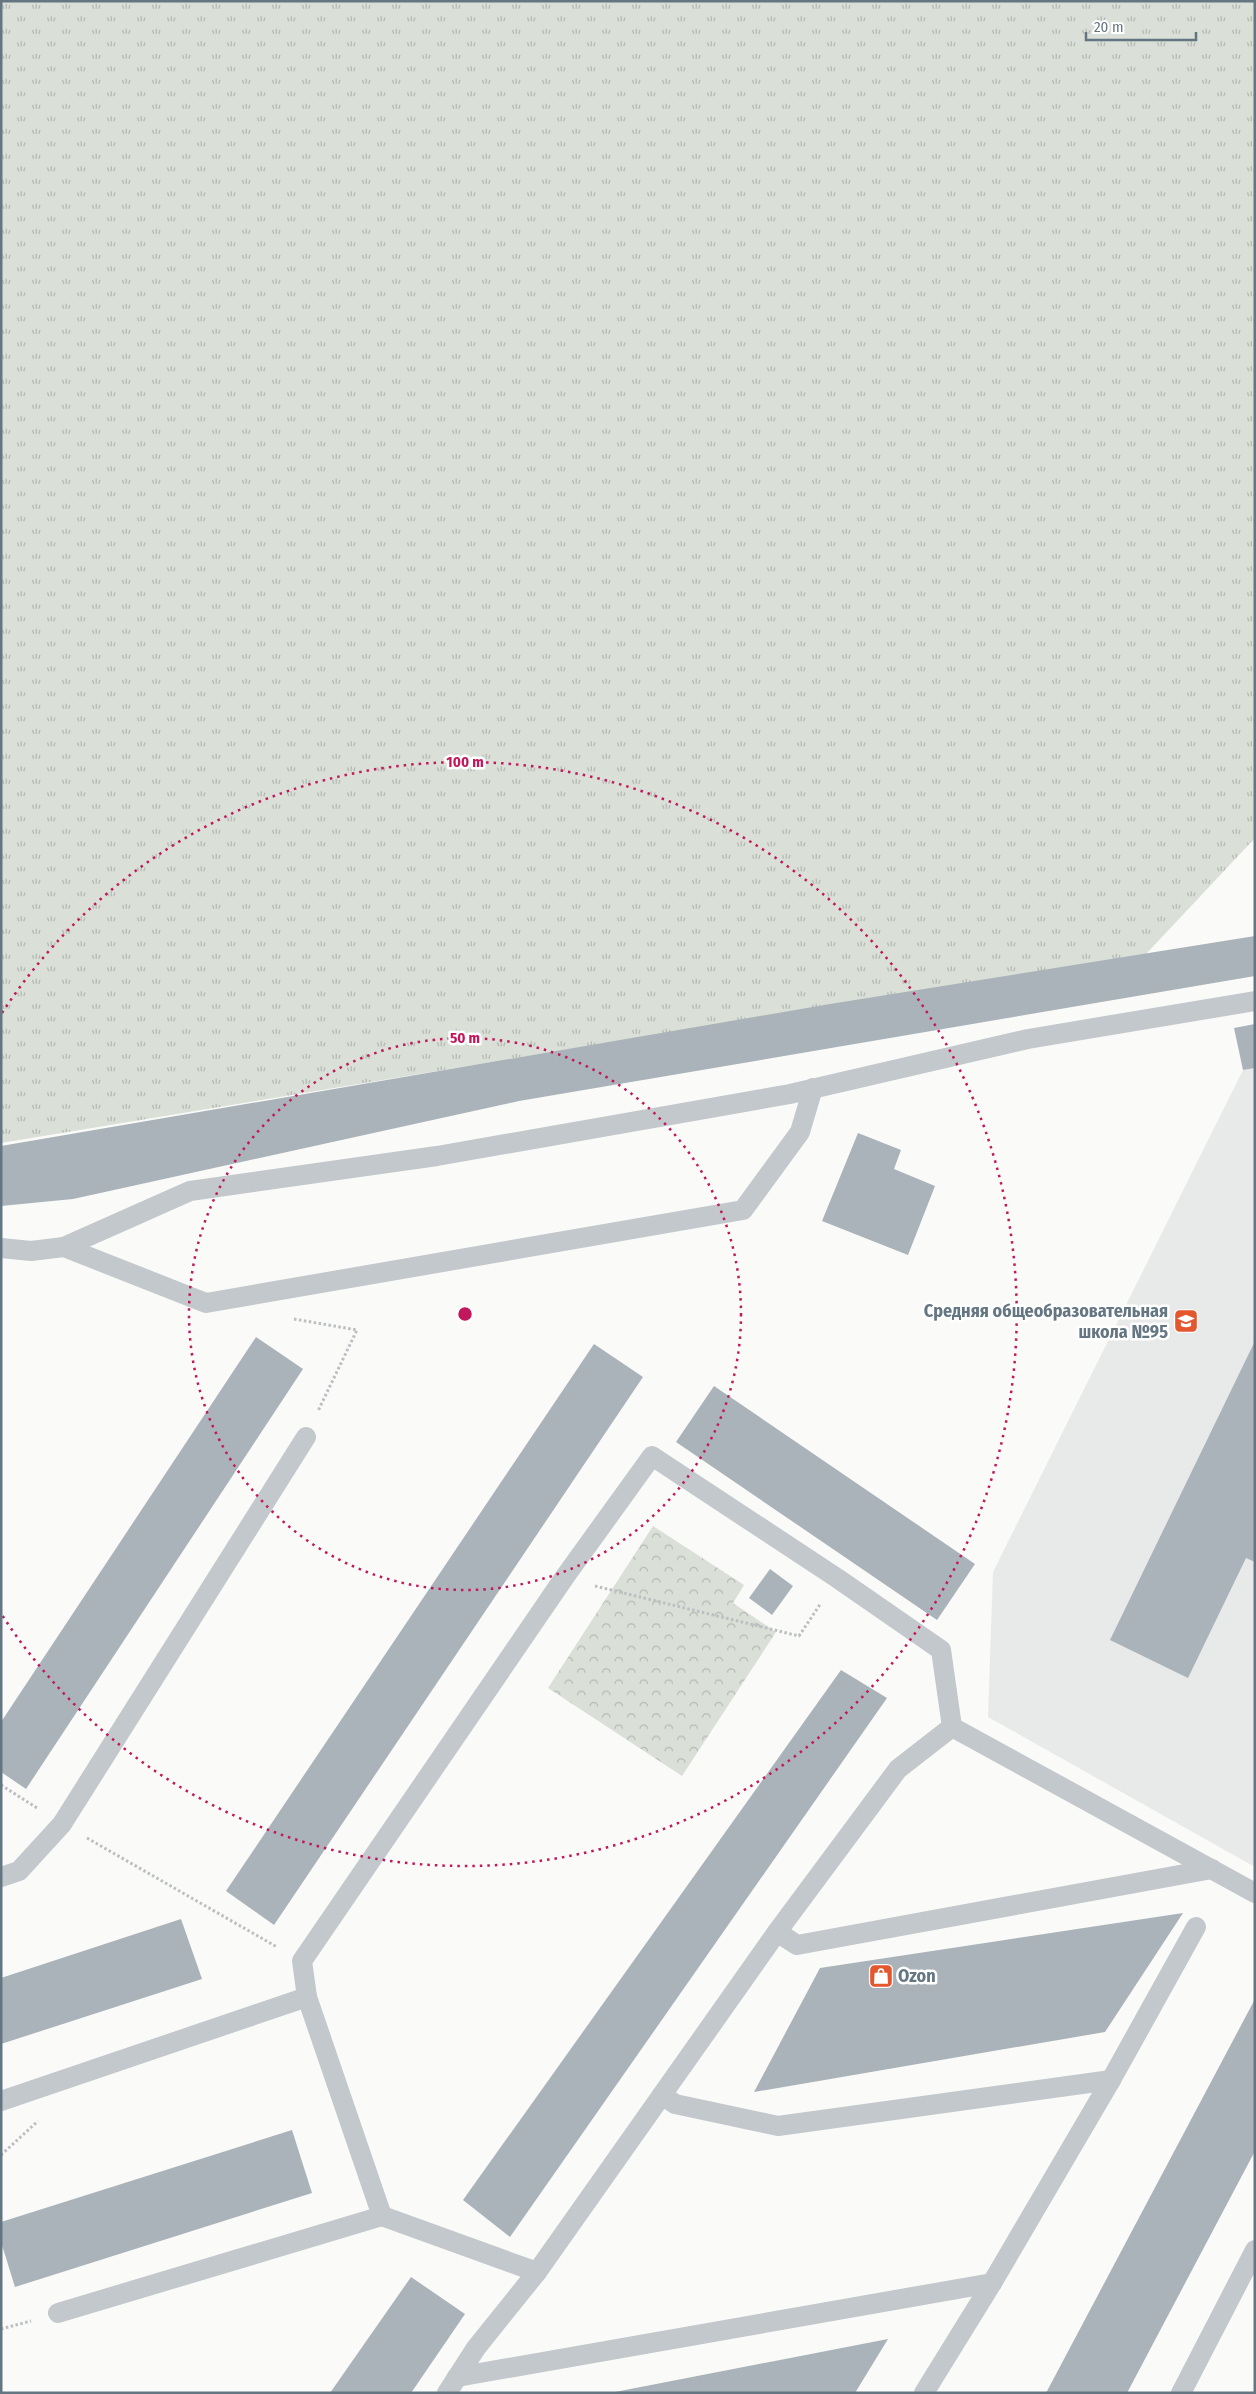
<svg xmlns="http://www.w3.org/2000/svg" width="1256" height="2394" viewBox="0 0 1256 2394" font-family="'Fira Sans Condensed',sans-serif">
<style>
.built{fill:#e8e9e9}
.grass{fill:url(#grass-tufts)}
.park{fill:url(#park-crowns)}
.building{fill:#aab3b9}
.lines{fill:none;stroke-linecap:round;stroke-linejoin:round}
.path{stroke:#bbbfc2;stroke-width:3;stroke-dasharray:2.5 2.5;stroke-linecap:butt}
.service{stroke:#c3c8cc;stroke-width:20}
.ring{fill:none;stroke:#c2185b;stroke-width:2.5;stroke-dasharray:2.5 5}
.labels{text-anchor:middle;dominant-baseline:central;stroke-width:5;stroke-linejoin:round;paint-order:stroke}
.poi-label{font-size:18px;font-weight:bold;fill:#657683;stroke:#fff;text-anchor:end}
.centre{fill:#c2185b;stroke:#fff;stroke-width:2.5}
.ring-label{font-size:15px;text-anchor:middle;font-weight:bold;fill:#c2185b;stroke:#fff;stroke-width:5;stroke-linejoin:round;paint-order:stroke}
</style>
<defs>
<pattern id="grass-tufts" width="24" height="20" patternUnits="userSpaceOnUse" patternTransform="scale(1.25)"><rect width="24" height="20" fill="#dadfd7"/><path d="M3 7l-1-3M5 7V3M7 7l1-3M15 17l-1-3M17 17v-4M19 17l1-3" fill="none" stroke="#b4b9b4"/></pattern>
<pattern id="park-crowns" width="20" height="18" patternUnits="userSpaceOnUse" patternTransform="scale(1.25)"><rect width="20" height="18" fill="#dadfd7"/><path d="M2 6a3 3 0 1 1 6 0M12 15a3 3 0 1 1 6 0" fill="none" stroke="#b4b9b4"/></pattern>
</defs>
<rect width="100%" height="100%" fill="#fafaf8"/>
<path class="built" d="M 1255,1068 L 1255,1867 L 988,1717 L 993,1572 L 1243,1070 Z"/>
<path class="grass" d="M 1,1 L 1255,1 L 1255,838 L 1146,954 L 1,1143 Z"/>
<path class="park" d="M 653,1526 L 744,1585 L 733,1603 L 776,1632 L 682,1776 L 548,1688 Z"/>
<g class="building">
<path d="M 1255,936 L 1255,976 L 519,1101 L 73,1199 L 1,1206 L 1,1146 L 830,1004 Z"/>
<path d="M 1255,1024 L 1255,1068 L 1243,1070 L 1234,1028 Z"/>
<path d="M 858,1133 L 901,1150 L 894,1169 L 935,1186 L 908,1255 L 822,1221 Z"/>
<path d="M 256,1337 L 303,1369 L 26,1789 L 1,1772 L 1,1722 Z"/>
<path d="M 1255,1341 L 1255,1562 L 1246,1558 L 1188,1678 L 1110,1640 Z"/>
<path d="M 594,1344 L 643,1377 L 274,1925 L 226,1891 Z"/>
<path d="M 714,1386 L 975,1564 L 937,1620 L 676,1442 Z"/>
<path d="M 770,1569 L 793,1586 L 772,1615 L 749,1598 Z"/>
<path d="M 841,1670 L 887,1698 L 510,2237 L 463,2200 Z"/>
<path d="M 1183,1913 L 1105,2032 L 754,2092 L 820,1968 Z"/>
<path d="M 181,1919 L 202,1979 L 1,2044 L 1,1978 Z"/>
<path d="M 1255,1999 L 1255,2151 L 1127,2393 L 1046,2393 Z"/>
<path d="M 292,2130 L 312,2193 L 15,2287 L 1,2242 L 1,2222 Z"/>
<path d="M 411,2277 L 465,2314 L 411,2393 L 330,2393 Z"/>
<path d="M 888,2339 L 855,2393 L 615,2393 L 615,2392 Z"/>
</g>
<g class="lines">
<g class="path">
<path d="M 294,1319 L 357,1330 L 318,1411"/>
<path d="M 595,1586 L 799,1636 L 821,1603"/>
<path d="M 1,1785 L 37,1808"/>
<path d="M 87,1838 L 277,1947"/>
<path d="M 1,2155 L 38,2121"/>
<path d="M 1,2329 L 31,2321"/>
</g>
<g class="service">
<path d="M 64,1247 L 206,1303 L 743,1210 L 800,1132 L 813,1088"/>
<path d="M 1,1248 L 31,1251 L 64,1247 L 190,1191 L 437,1156 L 790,1094 L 1028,1039 L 1255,1001"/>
<path d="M 1,1877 L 19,1871 L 62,1824 L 306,1437"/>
<path d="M 777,1932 L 797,1945 L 1212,1869"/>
<path d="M 662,2095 L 675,2104 L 778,2126 L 1111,2080 L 1196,1927"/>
<path d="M 1,2101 L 307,1997 L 302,1961 L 564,1578 L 652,1456 L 837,1578 L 941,1650 L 952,1727"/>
<path d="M 382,2216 L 537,2272 L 777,1932 L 898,1769 L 952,1727 L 1255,1893"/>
<path d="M 58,2313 L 382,2216 L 307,1997"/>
<path d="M 457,2377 L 992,2283"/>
<path d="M 447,2393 L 476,2348 L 537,2272"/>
<path d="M 924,2393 L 992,2283 L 1111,2080"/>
<path d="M 1181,2393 L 1255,2250"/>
</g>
</g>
<g class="ring">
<circle cx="465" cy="1314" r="276"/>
<path d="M2 1013A552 552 0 1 1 2 1615"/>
</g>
<defs>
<symbol id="school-square" viewBox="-11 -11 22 22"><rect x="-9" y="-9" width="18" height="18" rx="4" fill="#e4572e" stroke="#fff"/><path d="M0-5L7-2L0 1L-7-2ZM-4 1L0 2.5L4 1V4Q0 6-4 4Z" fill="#fff"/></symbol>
<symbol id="shop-square" viewBox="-11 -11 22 22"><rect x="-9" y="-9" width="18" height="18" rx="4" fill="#e4572e" stroke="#fff"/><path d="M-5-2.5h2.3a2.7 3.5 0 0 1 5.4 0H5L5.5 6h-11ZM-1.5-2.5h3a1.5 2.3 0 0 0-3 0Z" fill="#fff"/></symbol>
</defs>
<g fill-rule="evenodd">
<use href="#school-square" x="1172" y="1307" width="28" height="28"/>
<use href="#shop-square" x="867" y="1962" width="28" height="28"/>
</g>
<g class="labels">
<g class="poi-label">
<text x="1168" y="1311">Средняя общеобразовательная<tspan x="1168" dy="21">школа №95</tspan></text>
<text x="898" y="1976" text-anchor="start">Ozon</text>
</g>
</g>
<circle cx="465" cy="1314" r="8" class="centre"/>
<g class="ring-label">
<text x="465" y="767">100 m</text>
<text x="465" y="1043">50 m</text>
</g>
<rect width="1256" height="2394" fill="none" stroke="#657683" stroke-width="5"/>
<path d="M1086 32v8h110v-8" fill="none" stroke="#657683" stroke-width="2.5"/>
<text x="1094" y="32" font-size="15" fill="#657683" stroke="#ffffff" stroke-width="4" paint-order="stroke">20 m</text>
</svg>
